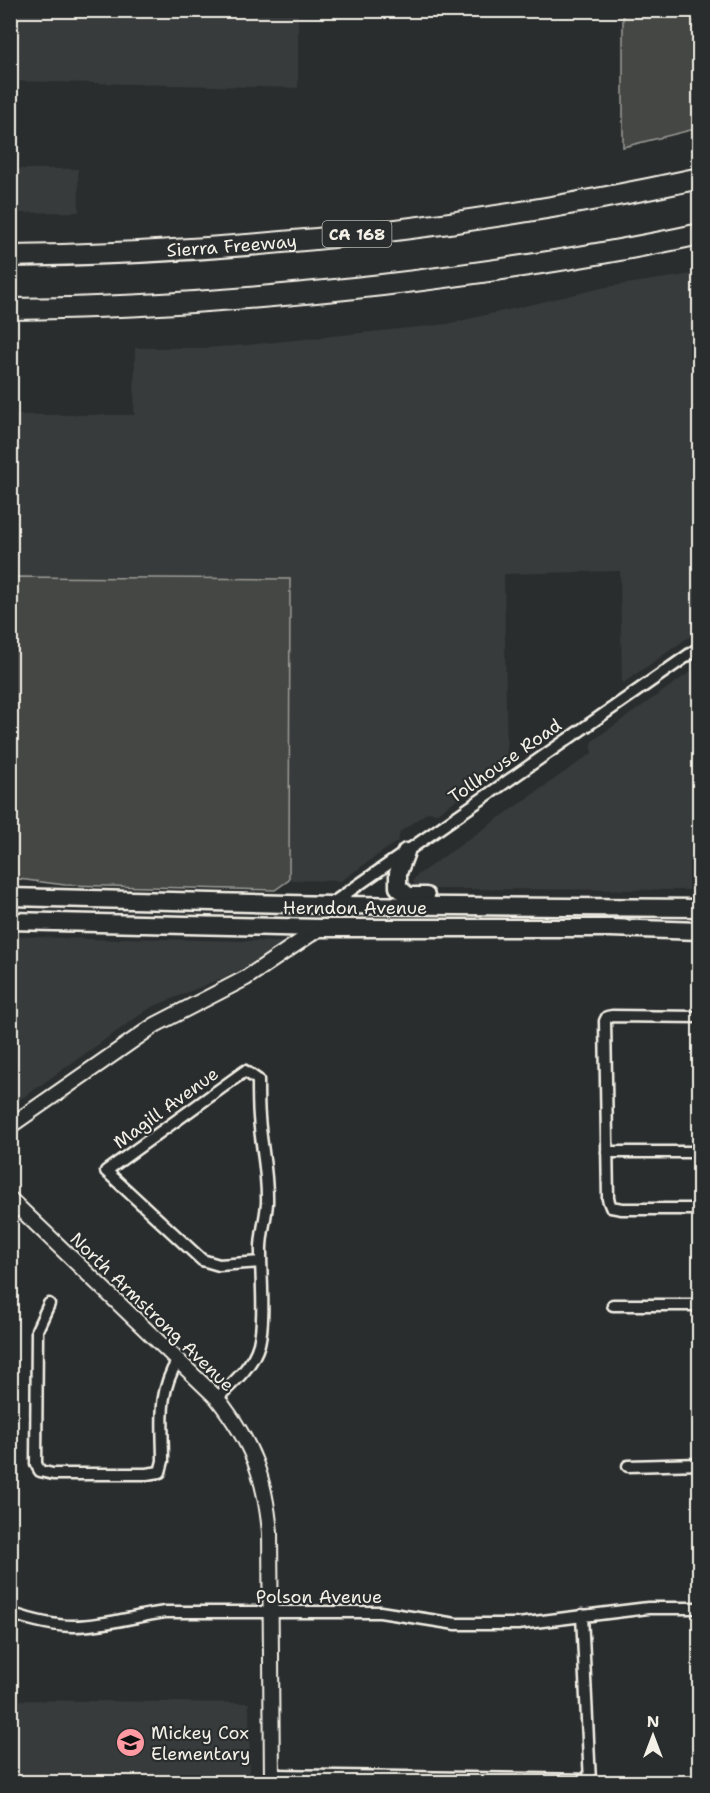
<svg xmlns="http://www.w3.org/2000/svg" width="710" height="1793" viewBox="0 0 710 1793" font-family="'Shantell Sans',sans-serif">
<style>
.built{fill:#373a3a}
.green{fill:#444645;stroke:#9c9c96;stroke-width:1.5}
.lines{fill:none;stroke-linecap:round;stroke-linejoin:round}
.minor-casing{stroke:#f4f1e8;stroke-width:15}
.tertiary-casing{stroke:#f4f1e8;stroke-width:18}
.primary-casing{stroke:#f4f1e8;stroke-width:21}
.motorway-casing{stroke:#f4f1e8;stroke-width:24}
.minor{stroke:#2a2d2e;stroke-width:10}
.tertiary{stroke:#2a2d2e;stroke-width:14}
.primary{stroke:#2a2d2e;stroke-width:16}
.motorway{stroke:#2a2d2e;stroke-width:20}
.labels{text-anchor:middle;dominant-baseline:central;stroke-width:4.5;stroke-linejoin:round;paint-order:stroke}
.shield{fill:#2a2d2e;stroke:#b7b6b0;stroke-width:1.5}
.shield-label{font-size:16px;font-weight:bold;fill:#f4f1e8}
.street-label{font-size:18px;fill:#f4f1e8;stroke:#2a2d2e}
.poi-label{font-size:18px;fill:#f4f1e8;stroke:#2a2d2e;text-anchor:start}
</style>
<rect width="100%" height="100%" fill="#2a2d2e"/>
<filter id="ink" filterUnits="userSpaceOnUse"><feTurbulence type="fractalNoise" baseFrequency=".0167" numOctaves="2"/><feDisplacementMap in="SourceGraphic" scale="12" xChannelSelector="R" yChannelSelector="G"/><feConvolveMatrix kernelMatrix="1 2 1 2 8 2 1 2 1" color-interpolation-filters="sRGB"/></filter>
<g filter="url(#ink)">
<g class="built">
<path d="M 11,10 L 298,11 L 298,88 L 11,81 Z"/>
<path d="M 10,169 L 78,169 L 79,212 L 11,213 Z"/>
<path d="M 699,273 L 699,630 L 622,684 L 620,571 L 504,574 L 507,766 L 437,813 L 428,812 L 400,832 L 398,841 L 341,881 L 289,880 L 289,579 L 11,577 L 11,415 L 134,415 L 135,348 L 203,348 L 247,345 L 447,324 L 606,287 Z"/>
<path d="M 699,666 L 699,890 L 421,889 L 415,886 L 413,881 L 416,876 L 592,753 L 592,741 Z"/>
<path d="M 11,936 L 118,940 L 121,938 L 286,942 L 246,968 L 150,1008 L 11,1106 Z"/>
<path d="M 11,1700 L 249,1703 L 250,1782 L 11,1782 Z"/>
</g>
<g class="green">
<path d="M 623,11 L 699,11 L 699,128 L 623,147 Z"/>
<path d="M 11,577 L 290,579 L 289,880 L 275,890 L 65,885 L 11,878 Z"/>
</g>
<g class="lines">
<defs>
<g id="minor">
<path d="M 331,904 L 700,647"/>
<path d="M 700,1017 L 612,1016 L 607,1017 L 605,1021 L 608,1199 L 611,1207 L 622,1209 L 700,1209"/>
<path d="M 607,1152 L 700,1152"/>
<path d="M 49,1304 L 37,1330 L 36,1464 L 40,1471 L 53,1474 L 146,1474 L 160,1472 L 163,1461 C 163,1423 157,1394 178,1360"/>
<path d="M 613,1305 L 700,1305"/>
<path d="M 217,1398 C 233,1383 253,1366 259,1344 C 265,1319 261,1279 261,1253 C 260,1236 266,1220 267,1203 C 268,1173 261,1146 259,1117 C 258,1105 258,1092 258,1080 L 245,1071 L 106,1171 L 202,1260 L 219,1265 L 261,1262"/>
<path d="M 628,1466 L 700,1464"/>
<path d="M 10,1613 C 30,1620 52,1626 74,1626 C 104,1626 135,1616 165,1612 L 380,1612 L 456,1624 L 518,1624 L 648,1608 L 700,1608"/>
<path d="M 582,1615 L 590,1782"/>
<path d="M 272,1775 L 590,1780"/>
</g>
<g id="tertiary">
<path d="M 10,1126 L 155,1025 L 246,978 L 320,928"/>
<path d="M 10,1199 L 217,1398 C 252,1443 265,1476 270,1533 L 272,1782"/>
</g>
<g id="primary">
<path d="M 406,852 L 398,873 L 398,887 L 408,896 L 426,896"/>
<path d="M 10,897 L 331,905 L 700,908"/>
<path d="M 10,921 L 320,928 L 610,928 L 700,931"/>
</g>
<g id="motorway">
<path id="s1" d="M 10,256 C 242,253 473,228 700,178"/>
<path d="M 10,309 C 135,308 258,299 382,285 C 488,272 595,257 700,234"/>
</g>
</defs>
<use href="#minor" class="minor-casing"/>
<use href="#tertiary" class="tertiary-casing"/>
<use href="#primary" class="primary-casing"/>
<use href="#motorway" class="motorway-casing"/>
<use href="#minor" class="minor"/>
<use href="#tertiary" class="tertiary"/>
<use href="#primary" class="primary"/>
<use href="#motorway" class="motorway"/>
</g>
</g>
<defs>
<symbol id="school-disc" viewBox="-11 -11 22 22"><circle r="9.5" fill="#ff9aa2" stroke="#2a2d2e"/><path d="M0-5L7-2L0 1L-7-2ZM-4 1L0 2.5L4 1V4Q0 6-4 4Z" fill="#111"/></symbol>
</defs>
<g fill-rule="evenodd">
<use href="#school-disc" x="114" y="1726" width="33" height="33"/>
</g>
<g class="labels">
<rect class="shield" x="322.5" y="221" width="69" height="26" rx="4.5"/>
<g class="shield-label">
<text x="357" y="234">CA 168</text>
</g>
<g class="street-label">
<text stroke="none"><textPath href="#s1" startOffset="222">Sierra Freeway</textPath></text>
<text transform="translate(505 761) rotate(-35)">Tollhouse Road</text>
<text x="355" y="908">Herndon Avenue</text>
<text transform="translate(166 1108) rotate(-36)">Magill Avenue</text>
<text transform="translate(152 1312) rotate(44)">North Armstrong Avenue</text>
<text x="319" y="1597">Polson Avenue</text>
</g>
<g class="poi-label">
<text x="151" y="1733">Mickey Cox<tspan x="151" dy="21">Elementary</tspan></text>
</g>
</g>
<rect width="710" height="1793" fill="none" stroke="#2a2d2e" stroke-width="36"/>
<rect x="18" y="18" width="674" height="1757" fill="none" stroke="#f4f1e8" stroke-width="2" filter="url(#ink)"/>
<g transform="translate(653 1736)" stroke="#2a2d2e" stroke-width="4.5" paint-order="stroke">
<path d="M0-4.5L10 22L0 15L-10 22Z" fill="#f4f1e8"/>
<text y="-9" font-size="16" font-weight="bold" text-anchor="middle" fill="#f4f1e8">N</text>
</g>
</svg>
